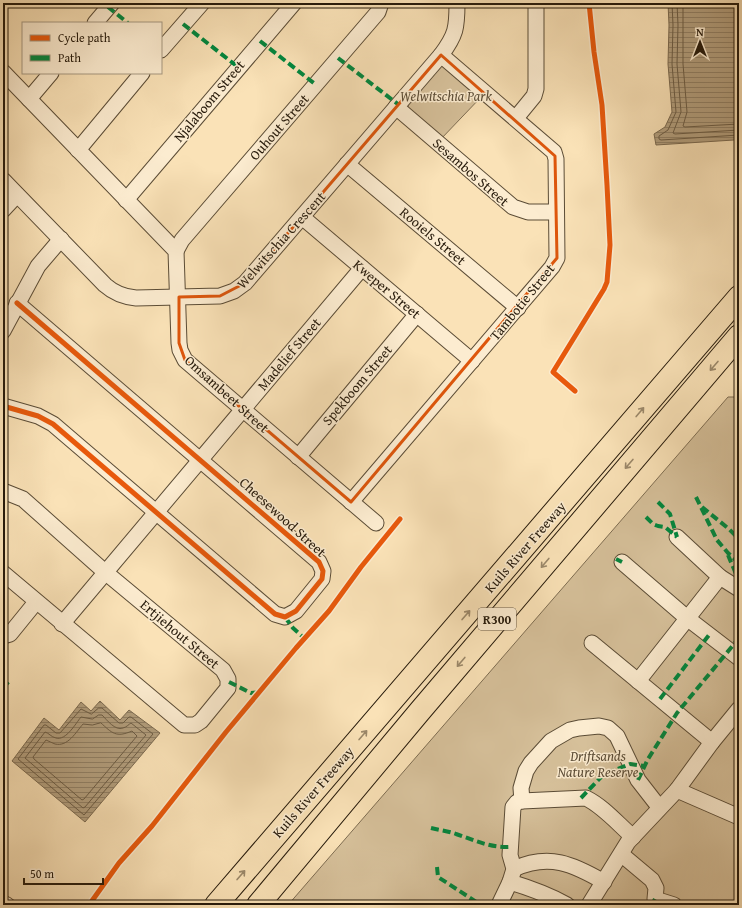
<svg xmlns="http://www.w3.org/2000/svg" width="742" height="908" viewBox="0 0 742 908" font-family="'Gentium Book Plus',serif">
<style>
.park{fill:#d6c09a;stroke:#7e6d52}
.water{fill:url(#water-rules);stroke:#7a694f}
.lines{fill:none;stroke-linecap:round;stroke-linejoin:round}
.shore{stroke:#6c5c44;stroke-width:1}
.minor-casing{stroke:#5b4c36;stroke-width:17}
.highway-casing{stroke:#261a0b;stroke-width:24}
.minor{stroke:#fcecd0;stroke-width:15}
.highway{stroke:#fae2b7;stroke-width:22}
.quiet{stroke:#00873e;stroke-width:4;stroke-dasharray:8 4;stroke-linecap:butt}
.cycleway-casing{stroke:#fcecd0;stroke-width:8}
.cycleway{stroke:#e8590c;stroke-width:5}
.oneway{stroke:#9b886a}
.marked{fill:none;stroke:#de560c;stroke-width:3;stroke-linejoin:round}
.labels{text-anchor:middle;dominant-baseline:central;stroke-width:3;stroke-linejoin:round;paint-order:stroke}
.shield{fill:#fcecd0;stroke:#665946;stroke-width:1}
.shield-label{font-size:13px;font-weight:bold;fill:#261a0b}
.park-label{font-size:14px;font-style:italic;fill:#5b4c36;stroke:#fcecd0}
.street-label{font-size:14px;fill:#261a0b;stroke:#fcecd0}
</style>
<defs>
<pattern id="water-rules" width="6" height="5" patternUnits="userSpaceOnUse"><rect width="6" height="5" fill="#b29e7d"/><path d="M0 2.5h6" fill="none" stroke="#918065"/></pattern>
</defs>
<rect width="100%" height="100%" fill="#fae2b7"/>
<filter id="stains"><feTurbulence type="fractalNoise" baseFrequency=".005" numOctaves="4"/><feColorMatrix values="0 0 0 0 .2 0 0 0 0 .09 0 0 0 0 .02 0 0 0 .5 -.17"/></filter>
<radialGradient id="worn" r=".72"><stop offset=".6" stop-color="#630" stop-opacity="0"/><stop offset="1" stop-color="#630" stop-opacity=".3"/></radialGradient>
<g class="park">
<path d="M 443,65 L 483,95 L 440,140 L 408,108 L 408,104 L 439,67 Z"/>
<path d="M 728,397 L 739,397 L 739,905 L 288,905 Z"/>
</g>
<g class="water">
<path d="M 668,3 L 739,3 L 739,139 L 734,140 L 656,145 L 654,134 L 665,127 L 672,112 L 668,64 L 669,25 Z"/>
<path d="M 100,701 L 120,720 L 129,710 L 160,733 L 85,822 L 12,761 L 44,718 L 59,730 L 81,702 L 91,711 Z"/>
</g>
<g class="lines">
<g class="shore">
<path d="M 672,3 L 673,25 L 672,64 L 676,112 L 668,130 L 659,136 L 659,139 L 661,140 L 739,135"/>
<path d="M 677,3 L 678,25 L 677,64 L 681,112 L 673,133 L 675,134 L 739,130"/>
<path d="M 683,3 L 683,64 L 687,112 L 683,126 L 685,127 L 739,124"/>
<path d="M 99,708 L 102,708 L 119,723 L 123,723 L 129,717 L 131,717 L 153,734 L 84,815 L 18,759 L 44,725 L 46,725 L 56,733 L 60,733 L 81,709 L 91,714 Z"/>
<path d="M 99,715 L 102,715 C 107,720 115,731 123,728 C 127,727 129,724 131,723 L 146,735 L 85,807 L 83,808 L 25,758 L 45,732 C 49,733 51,737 56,738 C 66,741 76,723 81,717 L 92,719 Z"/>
<path d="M 101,723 C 112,733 116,738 132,731 L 137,736 L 84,799 L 82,800 L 34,759 L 33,757 L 46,740 C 49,741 52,743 55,744 C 68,747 76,732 83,724 L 92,725 Z"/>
</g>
<defs>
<g id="minor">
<path d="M 95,23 L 112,3"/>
<path d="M 161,50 L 202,3"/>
<path d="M 3,72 L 176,251 L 179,343 L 180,350 L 185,360 L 376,523"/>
<path d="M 29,99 L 51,73"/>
<path d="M 396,107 L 513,207 L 528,212 L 556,212"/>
<path d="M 516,118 L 534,96 L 536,89 L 536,3"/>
<path d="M 78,150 L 142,73"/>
<path d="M 347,164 L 518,308"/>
<path d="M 3,180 L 105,285 C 114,293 124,297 136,298 L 220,296 L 234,291 L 245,283 L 441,55 C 456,35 457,28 457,3"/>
<path d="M 126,200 L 294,3"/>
<path d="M 3,210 L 17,195"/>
<path d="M 302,217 L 472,361"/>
<path d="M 176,251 L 182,240 L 378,12 L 381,3"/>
<path d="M 3,331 L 38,266 L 61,239"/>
<path d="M 3,406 L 38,416 L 53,424 L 275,614 L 285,617 L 296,611 L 322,579 L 323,571 L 319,562 L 17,303"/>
<path d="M 298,457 L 417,314"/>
<path d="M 3,491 L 23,499 L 105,572 L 223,670 L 228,679 L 228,688 L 201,721 L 195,725 L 184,725 L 3,573"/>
<path d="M 351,502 L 552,267 L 557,258 L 556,159 L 554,152 L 441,55"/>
<path d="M 677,537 L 720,577 L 739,589"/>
<path d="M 622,562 L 687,618 L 739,658"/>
<path d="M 62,624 L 362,268"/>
<path d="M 3,636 L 10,634 L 36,602"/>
<path d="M 592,643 L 712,742"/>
<path d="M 638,681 L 720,577"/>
<path d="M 677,790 L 739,817"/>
<path d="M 633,837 C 618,824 604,807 586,798 L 522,801 L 521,788 L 526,771 L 531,763 L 551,741 L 570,730 L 579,728 L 599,726 L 608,728 L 617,736 L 638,780 L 659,807"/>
<path d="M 621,854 L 652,880 L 656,888 L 655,899 L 674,905"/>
<path d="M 514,869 C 549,853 573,864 604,882"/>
<path d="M 510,882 C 530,888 549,895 567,905"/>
<path d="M 3,903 L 7,905"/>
<path d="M 499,905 L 510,882 L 514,869 L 510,855 L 513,807 L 517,802 L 522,801"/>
<path d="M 589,905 L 628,842 L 677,790 L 712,742 L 739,709"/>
</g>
<g id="highway">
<path d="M 216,905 L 739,297"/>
<path d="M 258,905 L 420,711 L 739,336"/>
</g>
</defs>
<use href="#minor" class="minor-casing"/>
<use href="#highway" class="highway-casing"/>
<use href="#minor" class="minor"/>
<use href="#highway" class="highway"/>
<g class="quiet">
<path d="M 108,7 L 128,23"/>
<path d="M 183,24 L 238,67"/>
<path d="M 260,41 L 315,84"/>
<path d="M 338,58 L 399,105"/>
<path d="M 696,497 L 717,540 L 728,553 L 739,563"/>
<path d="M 658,502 L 670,514 L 677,537"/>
<path d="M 702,507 L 729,529 L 739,539"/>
<path d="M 646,517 L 653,524 L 658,526 L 665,527 L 677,537"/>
<path d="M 728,555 L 739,581"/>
<path d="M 616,559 L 622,562"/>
<path d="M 285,617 L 293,628 L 304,638"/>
<path d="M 229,682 L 251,693 L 260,692"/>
<path d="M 3,688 L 10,680"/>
<path d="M 660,699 L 709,635"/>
<path d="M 638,780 L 648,759 L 677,713 L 739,638"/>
<path d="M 581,798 L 603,775 L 630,764 L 644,766"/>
<path d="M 431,828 C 439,830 448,831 456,834 C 474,840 490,848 510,847"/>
<path d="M 437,867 L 438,877 L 481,905"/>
<path d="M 652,905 L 655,899"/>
</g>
<defs>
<g id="cycleway">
<path d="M 575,391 L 553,372 L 604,289 L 607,282 L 610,245 L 607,185 L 602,105 L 594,52 L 589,3"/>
<path d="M 3,406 L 38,416 L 53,424 L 275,614 L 285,617 L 296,611 L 322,579 L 323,571 L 319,562 L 17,303"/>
<path d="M 89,905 L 119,863 L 152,826 L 226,732 L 296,648 L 329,611 L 361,567 L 400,519"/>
</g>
</defs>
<use href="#cycleway" class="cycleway-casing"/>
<use href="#cycleway" class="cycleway"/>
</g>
<defs><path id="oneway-shaft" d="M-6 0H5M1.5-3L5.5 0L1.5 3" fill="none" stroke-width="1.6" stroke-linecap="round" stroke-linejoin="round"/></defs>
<g class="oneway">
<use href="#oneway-shaft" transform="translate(714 366) rotate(131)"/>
<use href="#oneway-shaft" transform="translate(640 412) rotate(-50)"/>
<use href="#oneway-shaft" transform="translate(629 464) rotate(131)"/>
<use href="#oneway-shaft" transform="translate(545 563) rotate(130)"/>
<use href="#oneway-shaft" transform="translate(466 615) rotate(-49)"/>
<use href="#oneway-shaft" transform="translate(461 662) rotate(130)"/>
<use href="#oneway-shaft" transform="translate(363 735) rotate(-49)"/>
<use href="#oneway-shaft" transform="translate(241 875) rotate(-49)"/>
</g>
<path class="marked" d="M 441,55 L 555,156 L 557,258 L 351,502 L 185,360 L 179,343 L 179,297 L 220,296 L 245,283 Z"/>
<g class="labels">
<rect class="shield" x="478" y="608" width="38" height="22" rx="3"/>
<g class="shield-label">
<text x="497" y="619">R300</text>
</g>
<g class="park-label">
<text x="446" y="96">Welwitschia Park</text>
<text x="598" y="756">Driftsands<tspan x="598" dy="16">Nature Reserve</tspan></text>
</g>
<g class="street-label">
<text transform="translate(209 101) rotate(-50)">Njalaboom Street</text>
<text transform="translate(279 127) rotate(-49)">Ouhout Street</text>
<text transform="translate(471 172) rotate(41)">Sesambos Street</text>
<text transform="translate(433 236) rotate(40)">Rooiels Street</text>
<text transform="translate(281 240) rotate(-48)">Welwitschia Crescent</text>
<text transform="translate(387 289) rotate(40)">Kweper Street</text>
<text transform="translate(522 302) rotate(-51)">Tambotie Street</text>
<text transform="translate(289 354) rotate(-50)">Madelief Street</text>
<text transform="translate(357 385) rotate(-50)">Spekboom Street</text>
<text transform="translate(227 394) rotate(42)">Omsambeet Street</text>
<text transform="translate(283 517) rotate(42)">Cheesewood Street</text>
<text transform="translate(525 547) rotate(-49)">Kuils River Freeway</text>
<text transform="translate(180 634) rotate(40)">Ertjiehout Street</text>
<text transform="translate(313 792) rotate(-49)">Kuils River Freeway</text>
</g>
</g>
<rect width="742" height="908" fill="none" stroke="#fae2b7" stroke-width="16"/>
<rect x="4" y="4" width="734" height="900" fill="none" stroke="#261a0b" stroke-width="2"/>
<rect x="8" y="8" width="726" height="892" fill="none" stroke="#261a0b"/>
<rect x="22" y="22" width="140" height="52" fill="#fcecd0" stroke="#a69881"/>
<rect x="30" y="35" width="20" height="6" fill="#e8590c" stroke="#a69881"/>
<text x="58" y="42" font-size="12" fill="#261a0b">Cycle path</text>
<rect x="30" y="55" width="20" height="6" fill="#00873e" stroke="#a69881"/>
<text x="58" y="62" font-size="12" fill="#261a0b">Path</text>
<g transform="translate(700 42)" stroke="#fcecd0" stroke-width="3" paint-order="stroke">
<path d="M0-3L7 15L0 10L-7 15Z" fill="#261a0b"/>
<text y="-6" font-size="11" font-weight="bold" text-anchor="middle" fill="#261a0b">N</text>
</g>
<path d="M24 878v6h79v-6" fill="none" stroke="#261a0b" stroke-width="2"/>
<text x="30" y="878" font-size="12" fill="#261a0b" stroke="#fcecd0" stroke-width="3" paint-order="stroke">50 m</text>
<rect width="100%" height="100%" filter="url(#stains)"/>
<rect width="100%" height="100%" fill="url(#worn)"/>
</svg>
